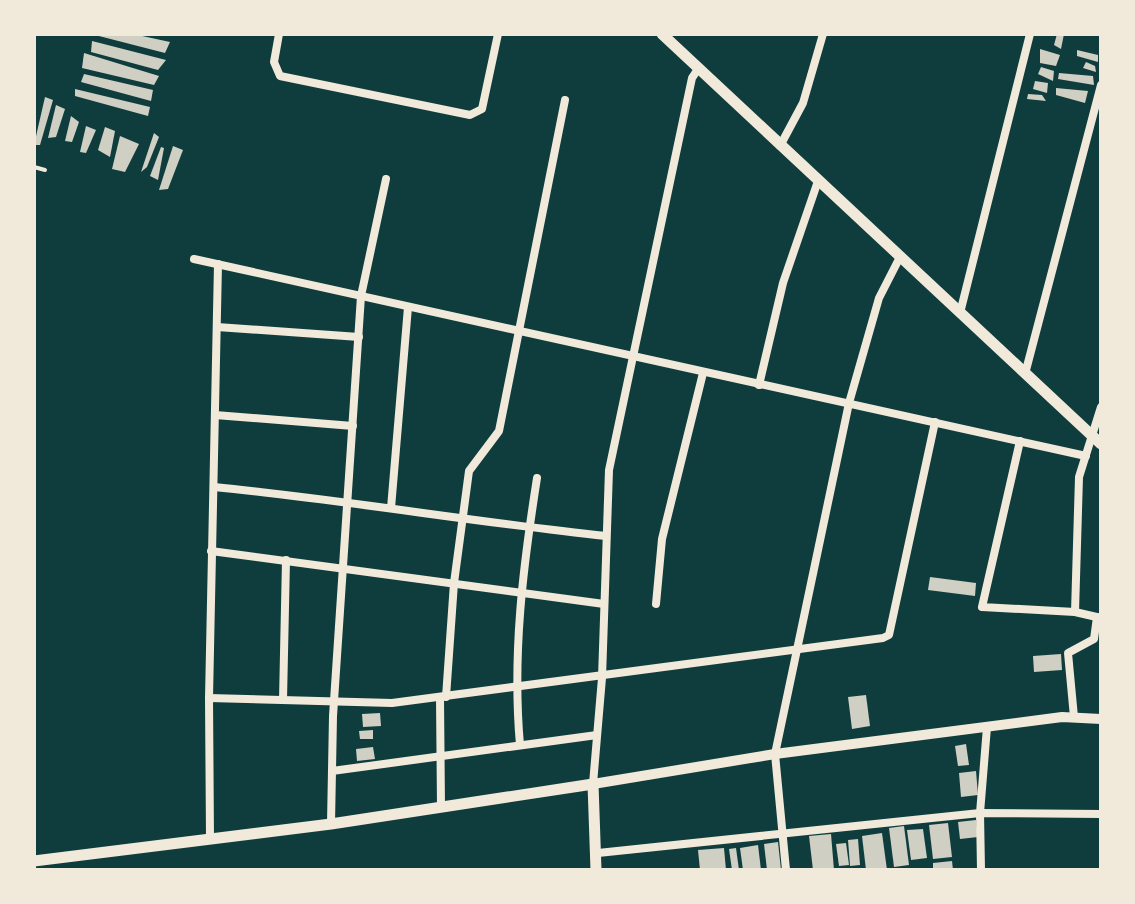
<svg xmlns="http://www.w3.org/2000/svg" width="1135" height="904" viewBox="0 0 1135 904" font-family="Signika,sans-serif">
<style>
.building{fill:#cfcfc3}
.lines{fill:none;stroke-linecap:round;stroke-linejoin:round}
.service{stroke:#f1e9da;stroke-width:4}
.minor{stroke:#f1e9da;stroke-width:8}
.tertiary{stroke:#f1e9da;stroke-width:10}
.secondary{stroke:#f1e9da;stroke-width:11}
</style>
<rect width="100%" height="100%" fill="#0f3d3e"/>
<g class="building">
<path d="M 133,34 L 170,42 L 165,53 L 95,35 Z"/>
<path d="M 1057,34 L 1064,34 L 1061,49 L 1054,45 Z"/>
<path d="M 92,41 L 166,60 L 158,70 L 91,52 Z"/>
<path d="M 1040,49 L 1060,55 L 1056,66 L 1040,63 Z"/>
<path d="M 1077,50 L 1098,55 L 1098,62 L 1077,56 Z"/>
<path d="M 84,53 L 159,76 L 154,85 L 82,68 Z"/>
<path d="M 1086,62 L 1095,66 L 1096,72 L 1083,68 Z"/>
<path d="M 1041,67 L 1054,71 L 1053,81 L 1038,74 Z"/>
<path d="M 1059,73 L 1093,76 L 1094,85 L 1058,79 Z"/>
<path d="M 84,74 L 153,90 L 151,101 L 81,82 Z"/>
<path d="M 1035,81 L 1048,83 L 1047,93 L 1033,89 Z"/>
<path d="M 1056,88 L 1088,91 L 1085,103 L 1056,95 Z"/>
<path d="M 75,89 L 150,107 L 148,116 L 75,96 Z"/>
<path d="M 1028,94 L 1042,95 L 1046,101 L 1027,99 Z"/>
<path d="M 45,97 L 53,100 L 40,145 L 34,145 Z"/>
<path d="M 56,105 L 65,109 L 56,137 L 48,138 Z"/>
<path d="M 71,116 L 79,122 L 72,142 L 65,141 Z"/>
<path d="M 86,126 L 96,130 L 86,153 L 80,152 Z"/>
<path d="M 105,127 L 115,131 L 110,157 L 98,150 Z"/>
<path d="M 154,133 L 159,137 L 147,167 L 141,172 Z"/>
<path d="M 120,136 L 139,144 L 125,172 L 112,169 Z"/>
<path d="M 173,146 L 183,150 L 168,189 L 159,190 Z"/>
<path d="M 161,147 L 164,148 L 158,180 L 150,176 Z"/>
<path d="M 930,577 L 976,583 L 975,596 L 928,590 Z"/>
<path d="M 1061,654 L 1062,670 L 1034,672 L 1033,656 Z"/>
<path d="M 866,695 L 870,726 L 852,729 L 848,697 Z"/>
<path d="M 380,713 L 381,726 L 363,727 L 362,714 Z"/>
<path d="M 373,730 L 373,739 L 360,739 L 359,731 Z"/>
<path d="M 966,744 L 969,765 L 958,766 L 955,746 Z"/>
<path d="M 373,747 L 375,759 L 357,761 L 356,749 Z"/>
<path d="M 976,771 L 978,795 L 961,797 L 959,773 Z"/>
<path d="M 976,820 L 978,837 L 960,839 L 958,822 Z"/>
<path d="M 948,823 L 952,857 L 933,859 L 929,825 Z"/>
<path d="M 904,826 L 909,865 L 894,867 L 889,828 Z"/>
<path d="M 923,829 L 927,858 L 911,860 L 907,830 Z"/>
<path d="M 882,833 L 887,870 L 866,870 L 862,836 Z"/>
<path d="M 831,834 L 834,870 L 813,870 L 809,836 Z"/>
<path d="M 858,839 L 860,865 L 850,866 L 848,840 Z"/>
<path d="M 778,842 L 781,870 L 767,870 L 764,844 Z"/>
<path d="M 846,843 L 849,865 L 839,866 L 836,844 Z"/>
<path d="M 758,845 L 761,870 L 743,870 L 740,848 Z"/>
<path d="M 724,848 L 726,870 L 700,870 L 698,850 Z"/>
<path d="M 736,848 L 739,870 L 732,870 L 729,849 Z"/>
<path d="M 952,861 L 953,870 L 933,870 L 933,863 Z"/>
</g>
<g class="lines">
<path class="service" d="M 34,167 L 45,170"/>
<g class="minor">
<path d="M 279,34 L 274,62 L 280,76 L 470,115 L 482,109 L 498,34"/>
<path d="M 780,146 L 803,103 L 823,34"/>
<path d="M 194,259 L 1086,456"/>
<path d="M 960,313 L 1030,34"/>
<path d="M 217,327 L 359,337"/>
<path d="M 1025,374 L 1101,85"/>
<path d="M 759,385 L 783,283 L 818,181"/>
<path d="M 215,415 L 353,426"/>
<path d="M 1020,441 L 982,607 L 1075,612 L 1101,618"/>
<path d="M 214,487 C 345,500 474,522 606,536"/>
<path d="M 391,508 L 408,307"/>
<path d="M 211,551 L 604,604"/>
<path d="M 656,604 L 662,539 L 703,373"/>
<path d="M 1075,612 L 1079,477 L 1101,407"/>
<path d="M 446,697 L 454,583 L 469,471 L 499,431 L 565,100"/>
<path d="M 209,698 L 392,703 L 883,638 L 889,635 L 935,422"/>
<path d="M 440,698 L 441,807"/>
<path d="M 283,700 L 286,560"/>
<path d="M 1074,717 L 1068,653 L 1094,639 L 1097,617"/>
<path d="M 520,745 C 512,654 523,567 537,478"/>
<path d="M 332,771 L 597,735"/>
<path d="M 593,784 L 602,678 L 609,470 L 692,78 L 698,69"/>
<path d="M 331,824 L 333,716 L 361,296 L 386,179"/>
<path d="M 210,839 L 209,698 L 218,264"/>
<path d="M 598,853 L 980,813 L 1101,814"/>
<path d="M 786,870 L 775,754 L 849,403 L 879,298 L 900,257"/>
<path d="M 981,870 L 980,813 L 987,727"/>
</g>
<path class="tertiary" d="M 593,784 L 775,754 L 1062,717 L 1101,719"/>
<g class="secondary">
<path d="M 662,34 L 1101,444"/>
<path d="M 34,861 L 331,824 L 593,784 L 596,870"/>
</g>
</g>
<rect width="1135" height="904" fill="none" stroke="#f1e9da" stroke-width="72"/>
</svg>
